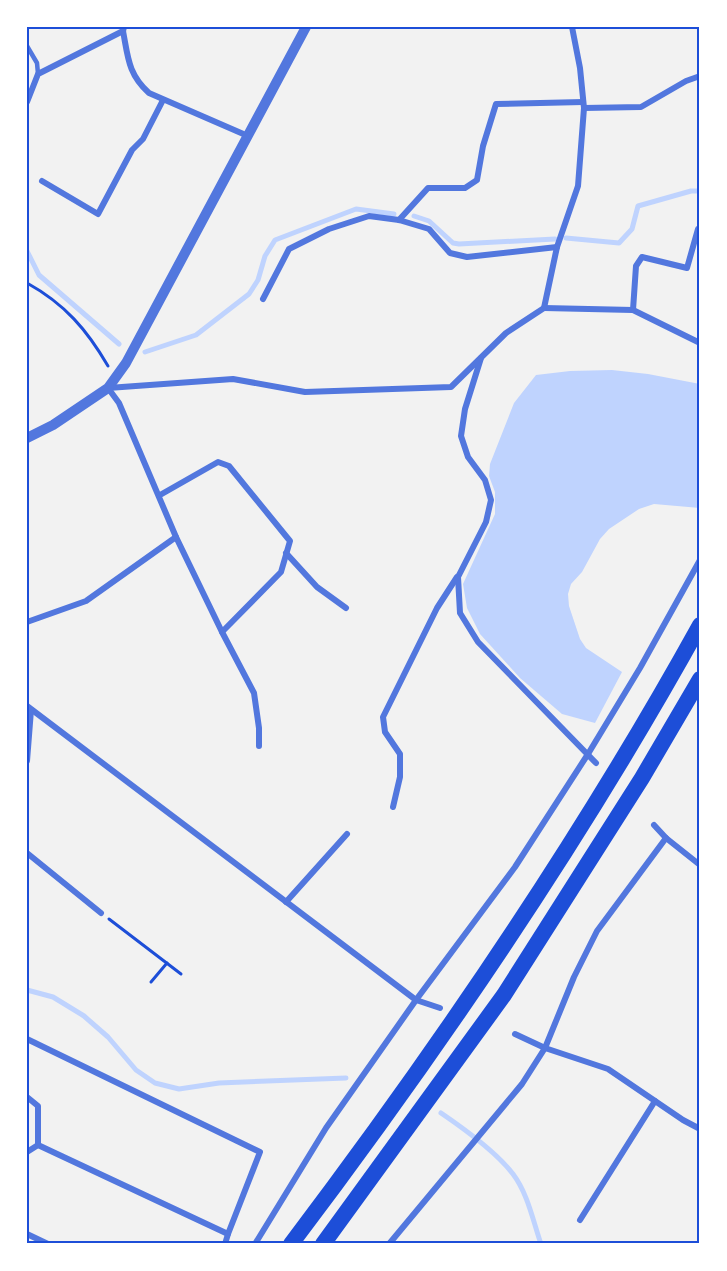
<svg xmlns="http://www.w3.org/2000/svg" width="727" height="1271" viewBox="0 0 727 1271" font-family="'Public Sans',sans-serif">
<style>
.water{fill:#bfd3fe}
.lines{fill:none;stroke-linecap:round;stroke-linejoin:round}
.stream{stroke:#bfd3fe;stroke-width:5}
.path{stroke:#1d4ed8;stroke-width:3}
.service{stroke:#5277de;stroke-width:4.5}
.minor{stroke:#5277de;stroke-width:6}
.tertiary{stroke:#5277de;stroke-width:10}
.motorway{stroke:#1d4ed8;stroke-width:16}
.neatline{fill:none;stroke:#1d4ed8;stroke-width:2}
</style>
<rect width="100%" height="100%" fill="#f2f2f2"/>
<path class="water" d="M 612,370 L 648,374 L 700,384 L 700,508 L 654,504 L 639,509 L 609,529 L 600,539 L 582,572 L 571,584 L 568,594 L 569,606 L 580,639 L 586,648 L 622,672 L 595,723 L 562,714 L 520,678 L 480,634 L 467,608 L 463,584 L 495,514 L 495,492 L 489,476 L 490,464 L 514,403 L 536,375 L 570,371 Z"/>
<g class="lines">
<g class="stream">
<path d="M 414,216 L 429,221 L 453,243 L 459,244 L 555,239"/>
<path d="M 566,238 L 619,243 L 632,229 L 638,206 L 691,191 L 700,191"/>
<path d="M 27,251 L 39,275 L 119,344"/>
<path d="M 145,352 L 196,335 L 249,294 L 258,280 L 265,256 L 275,240 L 356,209 L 394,214"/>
<path d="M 27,990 L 53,997 L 84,1016 L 108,1037 L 136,1070 L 155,1083 L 179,1089 L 219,1083 L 346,1078"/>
<path d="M 441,1113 C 463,1128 497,1153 513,1174 C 528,1194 533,1221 541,1244"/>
</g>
<g class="path">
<path d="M 27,283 C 65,304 87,330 108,366"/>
<path d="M 109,919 L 181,974"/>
<path d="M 151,982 L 167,963"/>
</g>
<path class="service" d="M 27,46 L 37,63 L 38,74"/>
<g class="minor">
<path d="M 124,27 L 123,31 C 128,57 128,74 149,93 L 248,136"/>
<path d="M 27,102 L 38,74 L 123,31"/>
<path d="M 584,108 L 641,107 L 686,81 L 700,76"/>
<path d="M 42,181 L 98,214 L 132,150 L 143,139 L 163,100"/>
<path d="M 399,220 L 428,188 L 465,188 L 477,180 L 483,146 L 496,104 L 583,102"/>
<path d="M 263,299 L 289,249 L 329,229 L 369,216 L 399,220 L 429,229 L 450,253 L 467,257 L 557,247"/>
<path d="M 544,308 L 633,310 L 700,343"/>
<path d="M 633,310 L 636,266 L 642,257 L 687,268 L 698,229"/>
<path d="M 481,358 L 465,409 L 461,436 L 468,457 L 485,480 L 491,500 L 486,522 L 458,577 L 460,613 L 478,642 L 596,763"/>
<path d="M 108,388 L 233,379 L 305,392 L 451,387 L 506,333 L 544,308 L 557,247 L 578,186 L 584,108 L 580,68 L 572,27"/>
<path d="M 108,388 L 119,403 L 176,537 L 222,632 L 281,572 L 290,541 L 229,466 L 218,462 L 160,495"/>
<path d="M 286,553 L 317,587 L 346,608"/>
<path d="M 27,622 L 86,601 L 176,537"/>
<path d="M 222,632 L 254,693 L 259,728 L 259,746"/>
<path d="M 27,706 L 416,1000 L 440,1008"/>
<path d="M 27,761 L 31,710"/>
<path d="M 393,807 L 400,777 L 400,754 L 385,732 L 383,717 L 437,608 L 457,577"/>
<path d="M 654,825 L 666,838 L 700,865"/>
<path d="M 27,853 L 101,913"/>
<path d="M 286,902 L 347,834"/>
<path d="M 515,1034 L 545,1048 L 608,1069 L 683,1120 L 700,1129"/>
<path d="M 27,1039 L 260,1152 L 228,1234 L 38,1145"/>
<path d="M 27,1097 L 38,1106 L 38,1145"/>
<path d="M 27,1152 L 38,1145"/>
<path d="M 580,1220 L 655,1101"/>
<path d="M 27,1234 L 48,1244"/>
<path d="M 225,1244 L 228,1234"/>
<path d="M 255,1244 L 326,1128 L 416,1000 L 515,867 L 588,754 L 640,668 L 700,560"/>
<path d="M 389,1244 L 522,1084 L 545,1048 L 574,977 L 597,931 L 666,838"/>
</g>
<path class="tertiary" d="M 27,438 L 53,425 L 108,388 L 126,363 L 306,27"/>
<g class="motorway">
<path d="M 291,1244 C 440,1047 580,842 700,625"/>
<path d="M 323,1244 L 504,995 L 642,778 L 700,679"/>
</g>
</g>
<rect width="727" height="1271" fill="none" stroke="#ffffff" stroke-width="57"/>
<rect x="28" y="28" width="670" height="1214" class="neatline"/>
</svg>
